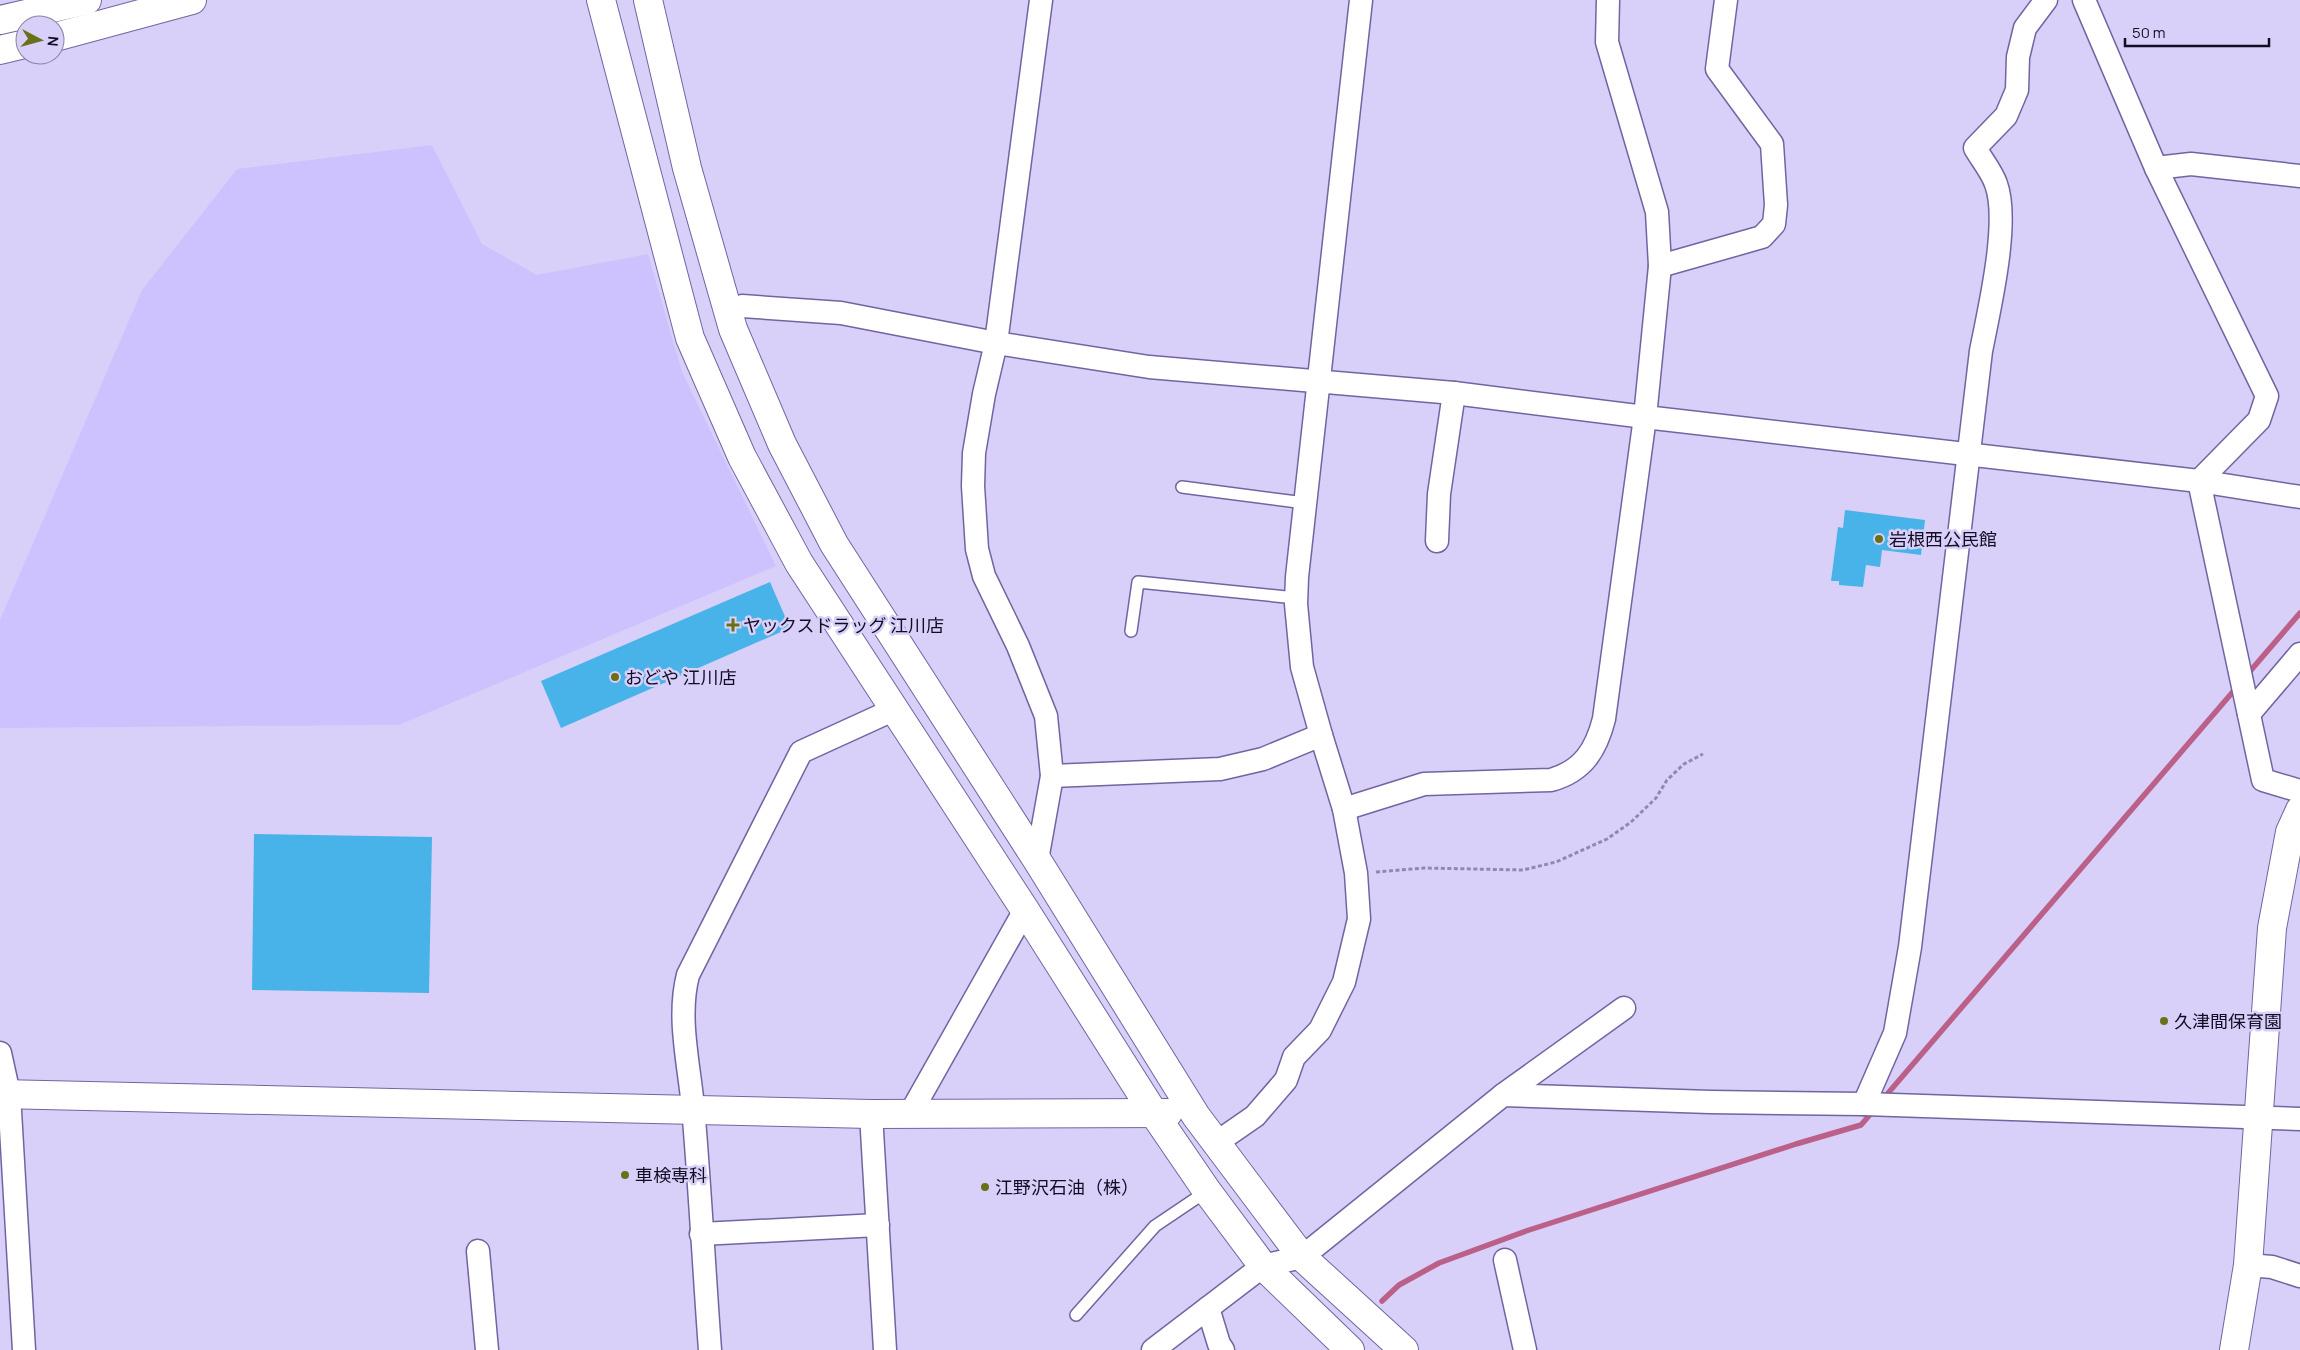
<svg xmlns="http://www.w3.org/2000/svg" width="2300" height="1350" viewBox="0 0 2300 1350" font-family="Manrope,'Noto Sans JP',sans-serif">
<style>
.built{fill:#cec2fe}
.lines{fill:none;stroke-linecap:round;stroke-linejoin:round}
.stream{stroke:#bb6088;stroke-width:5.5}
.building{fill:#47b3e9}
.service-casing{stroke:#7364a1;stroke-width:14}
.minor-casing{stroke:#7364a1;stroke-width:25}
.tertiary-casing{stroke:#7364a1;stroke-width:30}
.primary-casing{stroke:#7364a1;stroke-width:30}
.path{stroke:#9189ac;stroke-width:3;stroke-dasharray:4 2.5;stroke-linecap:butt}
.service{stroke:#fff;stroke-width:11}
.minor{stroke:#fff;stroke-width:22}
.tertiary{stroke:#fff;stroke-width:28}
.primary{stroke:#fff;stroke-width:28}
.poi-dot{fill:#697017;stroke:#d8d0f9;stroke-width:2}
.labels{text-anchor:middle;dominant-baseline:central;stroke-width:5;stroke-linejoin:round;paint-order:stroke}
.poi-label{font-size:18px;fill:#130c24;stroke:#d8d0f9;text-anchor:start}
</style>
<rect width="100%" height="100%" fill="#d8d0f9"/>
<path class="built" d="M 432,145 L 482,244 L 537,275 L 648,254 L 682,372 L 776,566 L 399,725 L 0,728 L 0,620 L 142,290 L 237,169 Z"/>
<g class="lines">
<g class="stream">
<path d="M 2246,676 L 2300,613"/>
<path d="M 1883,1099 L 2237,687"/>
<path d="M 1382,1301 L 1399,1285 L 1439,1263 L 1526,1231 L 1796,1144 L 1861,1125 L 1874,1110"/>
</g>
</g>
<g class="building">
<path d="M 1845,510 L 1925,520 L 1921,555 L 1882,550 L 1880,567 L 1866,565 L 1863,587 L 1839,585 L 1839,581 L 1831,581 L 1838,527 L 1843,528 Z"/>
<path d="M 770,582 L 790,628 L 561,728 L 541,681 Z"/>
<path d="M 254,834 L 432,837 L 429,993 L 252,990 Z"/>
</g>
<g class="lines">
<defs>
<g id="service">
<path d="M 1182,487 L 1305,503"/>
<path d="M 1131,631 L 1138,582 L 1296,598"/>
<path d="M 1076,1315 L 1155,1226 L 1207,1191"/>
</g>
<g id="minor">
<path d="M 2084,0 L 2156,168 L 2267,396 L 2259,420 L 2199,481"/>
<path d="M 2156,168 L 2191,164 L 2300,176"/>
<path d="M 1660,266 L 1762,237 L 1774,224 L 1776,205 L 1772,144 L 1717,69 L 1726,0"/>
<path d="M 728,311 L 742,306 L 841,313 L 996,343 L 1149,367 L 1454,393 L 1645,417 L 2199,481 L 2300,497"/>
<path d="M 2199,481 L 2263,780 L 2300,791"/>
<path d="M 1437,541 L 1439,494 L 1454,393"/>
<path d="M 2249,714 L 2300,654"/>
<path d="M 1052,776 L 1220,769 L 1263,759 L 1321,735"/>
<path d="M 1344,809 L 1424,784 L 1551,780 C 1583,771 1596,750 1604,719 L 1645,417 L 1660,266 L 1657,212 L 1607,42 L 1608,0"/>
<path d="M 1037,860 L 1052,776 L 1046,716 L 1018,646 L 984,576 L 977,549 L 973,486 L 974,453 L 984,394 L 996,343 L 1041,0"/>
<path d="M 0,1053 L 9,1094 L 24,1350"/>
<path d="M 1503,1095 L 1624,1008"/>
<path d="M 1864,1104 L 1895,1033 L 1910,947 L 1981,351 C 1989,310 2010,222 1996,184 C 1992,172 1982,160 1975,148 L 2006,116 L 2017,90 L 2018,57 L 2025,28 L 2046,0"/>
<path d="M 871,1114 L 885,1350"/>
<path d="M 910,1114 L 1025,910"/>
<path d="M 1216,1143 L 1255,1116 L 1286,1080 L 1294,1057 L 1320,1030 L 1344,982 L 1359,919 L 1356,873 L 1344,809 L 1321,735 L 1302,667 L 1296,604 L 1297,577 L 1361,0"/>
<path d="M 701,1234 L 878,1225"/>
<path d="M 478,1251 L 487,1350"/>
<path d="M 1505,1260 L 1525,1350"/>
<path d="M 2248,1265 L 2272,1267 L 2300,1276"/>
<path d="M 1208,1308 L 1219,1344 L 1223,1350"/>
<path d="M 710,1350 C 704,1269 700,1188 693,1107 C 689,1064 677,1017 688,975 L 801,752 L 893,710"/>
<path d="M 1153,1350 L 1263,1266 L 1302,1257 L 1503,1095 L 1710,1102 L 1864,1104 L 2300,1119"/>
</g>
<g id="tertiary">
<path d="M 601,0 L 690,338 L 742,457 L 799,563 L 1025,910 L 1153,1112 L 1207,1191 L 1263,1266 L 1350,1350"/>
<path d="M 648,0 L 687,168 L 733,329 L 782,444 L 834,544 L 1037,860 L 1196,1116 L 1302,1257 L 1404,1350"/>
<path d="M 0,1094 L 871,1114 L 1168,1113"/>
<path d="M 2234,1350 L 2248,1265 L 2272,928 L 2290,832 L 2300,810"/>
</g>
<g id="primary">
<path d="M 0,20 L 87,0"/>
<path d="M 55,37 L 192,0"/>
<path d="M 0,50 L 25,44"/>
</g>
</defs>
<use href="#service" class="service-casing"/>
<use href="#minor" class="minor-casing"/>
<use href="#tertiary" class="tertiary-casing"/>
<use href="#primary" class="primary-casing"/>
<path class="path" d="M 1376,872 L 1424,868 L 1523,870 L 1556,862 L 1607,839 L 1631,822 L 1656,798 L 1667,780 L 1684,764 L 1703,754"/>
<use href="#service" class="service"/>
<use href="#minor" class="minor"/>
<use href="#tertiary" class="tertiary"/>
<use href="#primary" class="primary"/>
</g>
<g class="poi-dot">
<circle cx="1879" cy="539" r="5"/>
<path d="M730.5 617.5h5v5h5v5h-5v5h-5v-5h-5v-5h5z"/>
<circle cx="615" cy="677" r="5"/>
<circle cx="2164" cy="1021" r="5"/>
<circle cx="625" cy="1175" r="5"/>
<circle cx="985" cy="1187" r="5"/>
</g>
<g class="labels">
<g class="poi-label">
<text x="1889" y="539">岩根西公民館</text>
<text x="743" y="625">ヤックスドラッグ 江川店</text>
<text x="625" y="677">おどや 江川店</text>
<text x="2174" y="1021">久津間保育園</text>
<text x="635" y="1175">車検専科</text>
<text x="995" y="1187">江野沢石油（株）</text>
</g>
</g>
<g transform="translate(40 40) rotate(96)"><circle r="24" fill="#d8d0f9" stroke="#8982a4"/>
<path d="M0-4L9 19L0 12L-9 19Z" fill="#697017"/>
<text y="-8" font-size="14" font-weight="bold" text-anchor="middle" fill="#130c24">N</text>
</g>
<path d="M2125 38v8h144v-8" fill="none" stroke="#130c24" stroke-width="2.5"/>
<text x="2132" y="38" font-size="15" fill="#130c24" stroke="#d8d0f9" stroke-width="4" paint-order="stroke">50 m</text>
</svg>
